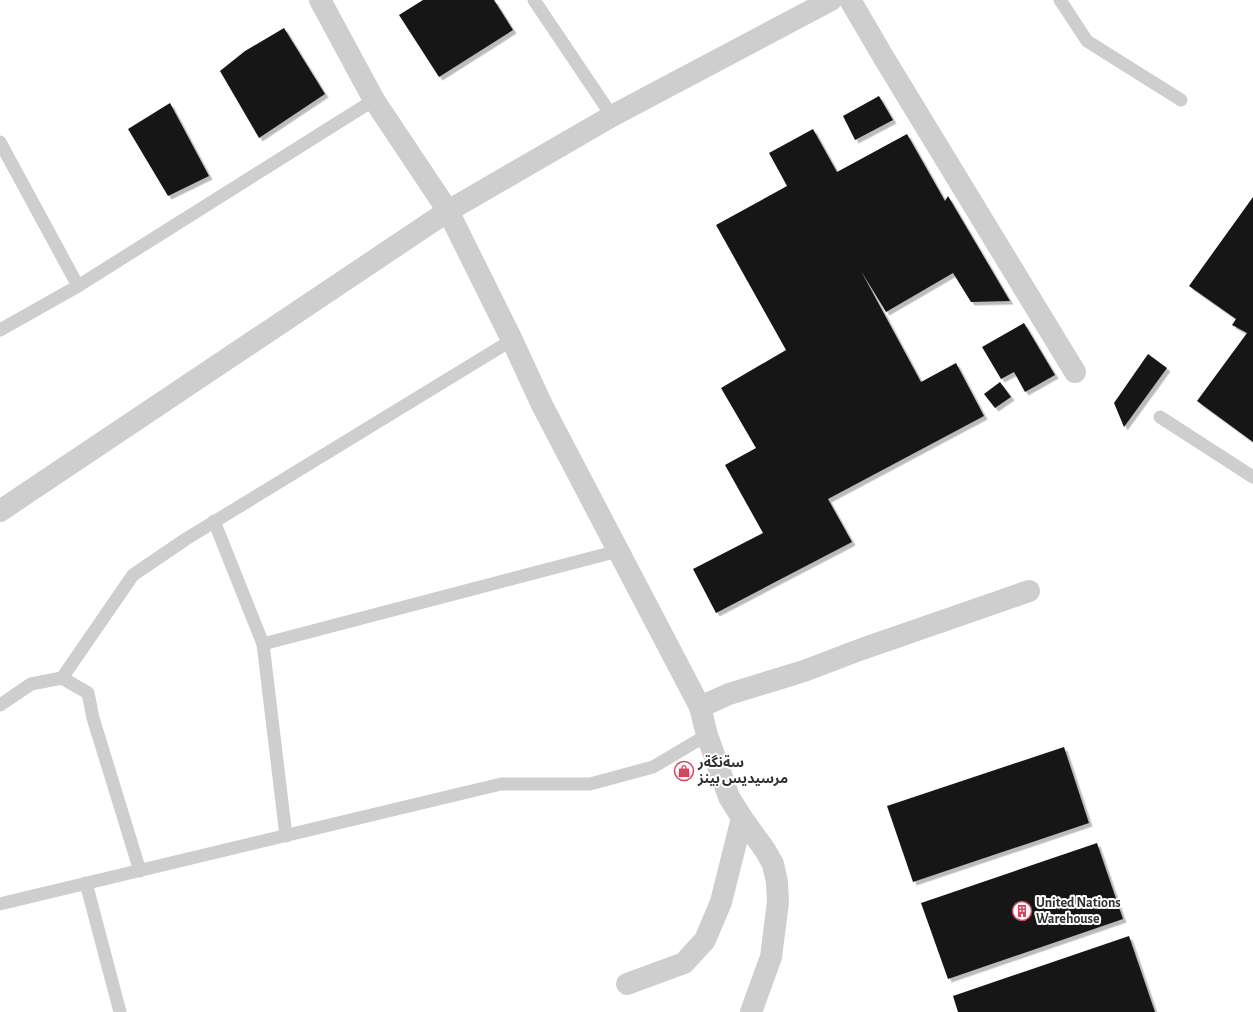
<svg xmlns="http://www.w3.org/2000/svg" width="1253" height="1012" viewBox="0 0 1253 1012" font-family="'Alegreya Sans','Noto Sans Arabic',sans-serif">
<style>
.building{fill:#181818;filter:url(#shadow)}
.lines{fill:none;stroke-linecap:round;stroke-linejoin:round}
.service{stroke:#cecece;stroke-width:13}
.minor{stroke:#cecece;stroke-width:22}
.labels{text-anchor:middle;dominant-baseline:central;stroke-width:4;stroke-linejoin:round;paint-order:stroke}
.poi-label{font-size:14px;font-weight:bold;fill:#313131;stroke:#fff;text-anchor:start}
</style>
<defs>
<filter id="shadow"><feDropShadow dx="3.5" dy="3.5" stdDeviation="0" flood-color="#0004"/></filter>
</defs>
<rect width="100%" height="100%" fill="#fff"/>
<g class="building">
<path d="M 423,0 L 494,0 L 513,30 L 439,77 L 399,15 Z"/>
<path d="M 284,28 L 325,94 L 259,138 L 220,71 L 245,51 Z"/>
<path d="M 879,96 L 893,120 L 855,140 L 843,116 Z"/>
<path d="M 170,103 L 209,176 L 168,196 L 128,129 Z"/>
<path d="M 813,129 L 837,172 L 907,134 L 945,201 L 948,196 L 1010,301 L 971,302 L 953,273 L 886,312 L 861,271 L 921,382 L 956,363 L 984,416 L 828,499 L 852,542 L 716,613 L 693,569 L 763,533 L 725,465 L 756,448 L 721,388 L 786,350 L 716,225 L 787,186 L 769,153 Z"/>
<path d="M 1253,197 L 1253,442 L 1197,401 L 1247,333 L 1232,325 L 1236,319 L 1189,286 Z"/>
<path d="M 1024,323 L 1055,375 L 1025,392 L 1014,372 L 1001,379 L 982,347 Z"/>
<path d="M 1148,354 L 1167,368 L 1124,427 L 1114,403 Z"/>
<path d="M 1000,382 L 1011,397 L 995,408 L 984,394 Z"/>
<path d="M 1064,747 L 1089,823 L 913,882 L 887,806 Z"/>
<path d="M 1097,843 L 1123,919 L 948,979 L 921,903 Z"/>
<path d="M 1129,936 L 1155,1012 L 958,1012 L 953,996 Z"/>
</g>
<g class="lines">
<g class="service">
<path d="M 534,0 L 612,116"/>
<path d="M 1060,0 L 1087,41 L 1181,100"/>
<path d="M 0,142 L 78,286"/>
<path d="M 0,330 L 78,286 L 374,100"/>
<path d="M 1160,417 L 1253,477"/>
<path d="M 214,521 L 263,644 L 286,836"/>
<path d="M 263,644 L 618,551"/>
<path d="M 62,678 L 133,575 L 186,539 L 512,340"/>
<path d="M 0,705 L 31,684 L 62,678 L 88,693 L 93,718 L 140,871"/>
<path d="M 86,883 L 120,1012"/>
<path d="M 0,904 L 501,784 L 590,784 L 653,767 L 707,735"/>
</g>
<g class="minor">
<path d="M 320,0 L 374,100 L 448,211 L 512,340 L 542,405 L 700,707 L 707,735 L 729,797 L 742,818 L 765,850 L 773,864 L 777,882 L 778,902 L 771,957 L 751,1012"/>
<path d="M 850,0 L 884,58 L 1075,372"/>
<path d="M 0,511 L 448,211 L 612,116 L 831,0"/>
<path d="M 700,707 L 729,694 L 804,671 L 862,649 L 1029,591"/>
<path d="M 627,984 L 684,963 L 705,940 L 721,902 L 742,818"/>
</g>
</g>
<defs>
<symbol id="shop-ring" viewBox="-11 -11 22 22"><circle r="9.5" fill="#fff" stroke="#d5465f" stroke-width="1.5"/><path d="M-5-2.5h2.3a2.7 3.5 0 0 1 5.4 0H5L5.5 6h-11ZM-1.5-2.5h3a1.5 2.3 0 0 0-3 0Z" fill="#d5465f"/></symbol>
<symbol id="building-ring" viewBox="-11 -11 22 22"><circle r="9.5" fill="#fff" stroke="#d5465f" stroke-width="1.5"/><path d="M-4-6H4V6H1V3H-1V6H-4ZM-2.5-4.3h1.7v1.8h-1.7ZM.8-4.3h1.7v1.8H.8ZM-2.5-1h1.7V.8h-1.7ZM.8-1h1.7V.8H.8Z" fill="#d5465f"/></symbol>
</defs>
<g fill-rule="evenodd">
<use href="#shop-ring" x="673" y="760" width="22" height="22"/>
<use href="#building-ring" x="1011" y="900" width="22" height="22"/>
</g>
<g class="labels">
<g class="poi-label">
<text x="698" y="763">سةنگةر<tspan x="698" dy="16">مرسيديس بينز</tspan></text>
<text x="1036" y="903">United Nations<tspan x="1036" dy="16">Warehouse</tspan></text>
</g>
</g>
</svg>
